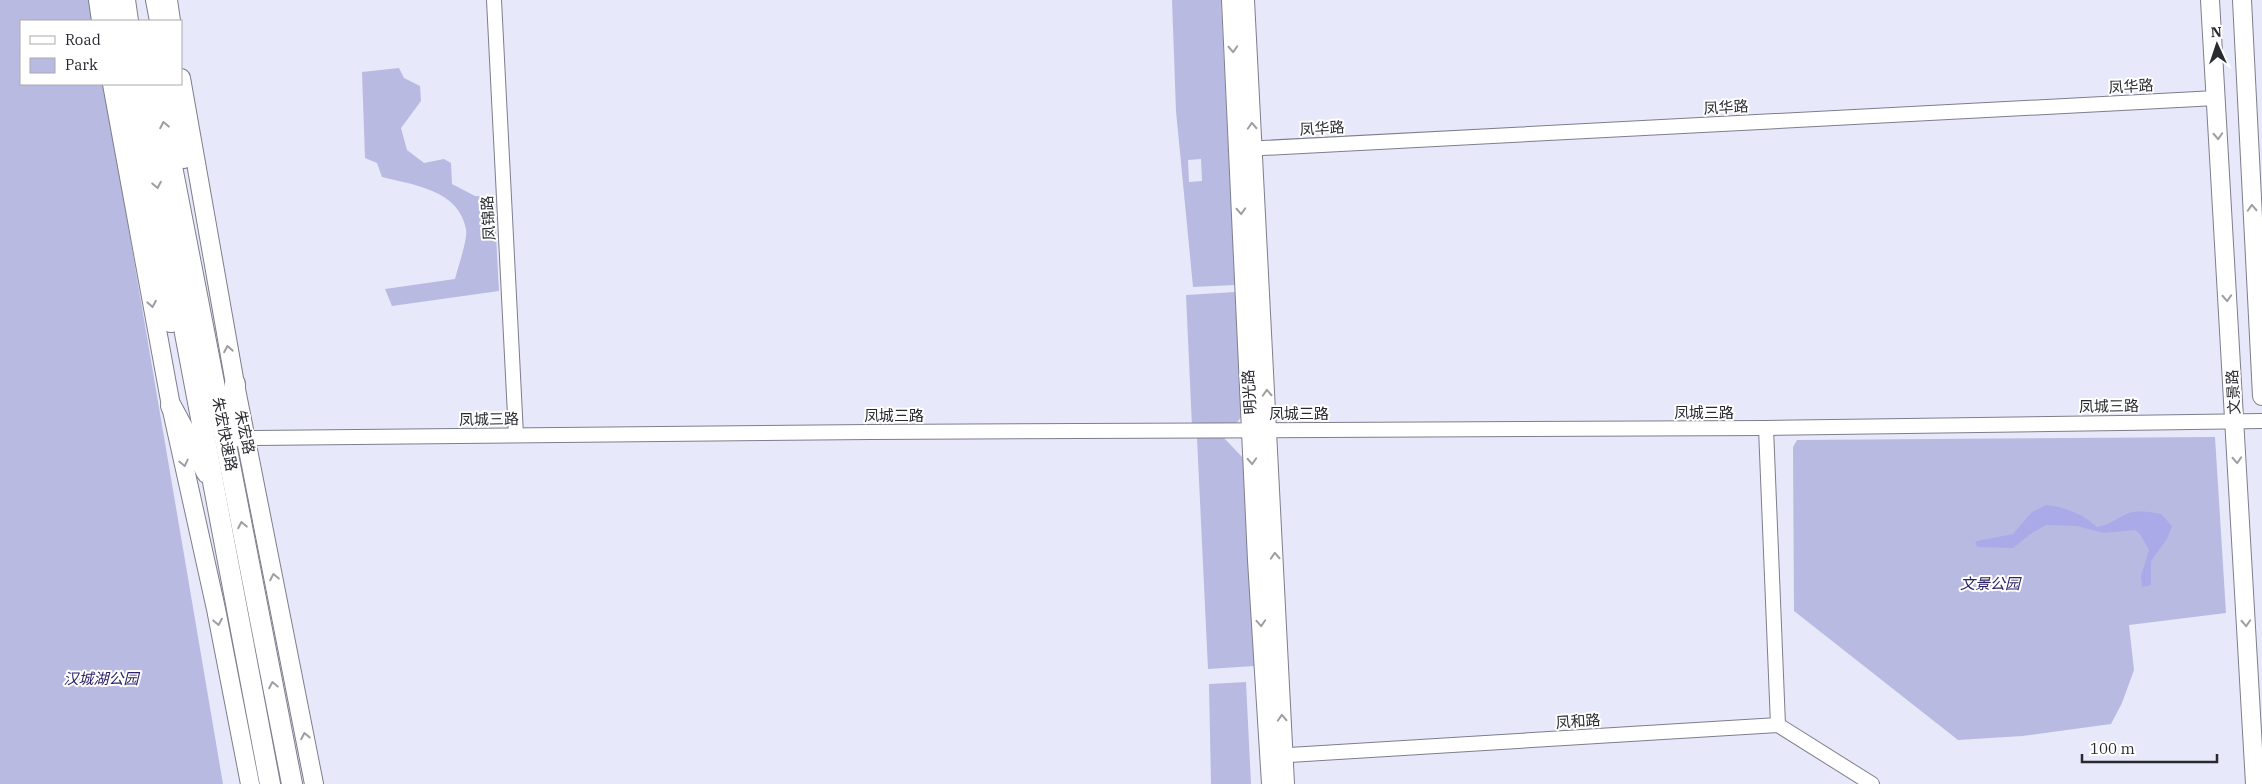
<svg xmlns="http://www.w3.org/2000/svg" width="2262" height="784" viewBox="0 0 2262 784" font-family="'IBM Plex Serif','Noto Sans SC',serif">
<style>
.green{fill:#b9bae2;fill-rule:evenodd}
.water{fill:#aaaae9}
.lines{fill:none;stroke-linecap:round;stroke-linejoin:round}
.minor-casing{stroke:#7d7e8c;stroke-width:16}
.major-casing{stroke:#7d7e8c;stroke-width:20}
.highway-casing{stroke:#7d7e8c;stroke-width:22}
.minor{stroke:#fff;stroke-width:14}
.major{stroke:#fff;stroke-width:18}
.highway{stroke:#fff;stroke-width:20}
.oneway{stroke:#9f9fa2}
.labels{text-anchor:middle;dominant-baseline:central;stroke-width:4;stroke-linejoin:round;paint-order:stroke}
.street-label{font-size:15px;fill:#292a30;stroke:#fff}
.park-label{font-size:15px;font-style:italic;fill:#2c2068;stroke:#fff}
</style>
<rect width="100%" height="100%" fill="#e7e8f9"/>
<g class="green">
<path d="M 0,0 L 90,0 L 93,21 L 21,21 L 21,84 L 104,84 L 223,784 L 0,784 Z"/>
<path d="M 1172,0 L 1221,0 L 1235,285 L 1193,287 L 1176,111 ZM 1201,159 L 1202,181 L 1189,182 L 1188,160 Z"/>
<path d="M 399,68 L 404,78 L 420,86 L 421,101 L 401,128 L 407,150 L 424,163 L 444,159 L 451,163 L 452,184 L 475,196 L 494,197 L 499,291 L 392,306 L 385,289 L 455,279 C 458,267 468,239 466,229 C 459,190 414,185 382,177 L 377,163 L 365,158 L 362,72 Z"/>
<path d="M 1235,292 L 1241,417 L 1236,424 L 1192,427 L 1186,295 Z"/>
<path d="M 2215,437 L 2226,613 L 2129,625 L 2134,670 L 2122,703 L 2111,724 L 2022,736 L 1958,740 L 1794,611 L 1793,447 L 1797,440 Z"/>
<path d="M 1197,438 L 1224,438 L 1243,458 L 1254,666 L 1208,669 Z"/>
<path d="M 1246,682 L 1251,784 L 1211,784 L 1209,684 Z"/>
</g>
<path class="water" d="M 2046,505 C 2066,507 2082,514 2097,527 C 2113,524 2117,517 2129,513 C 2139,510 2151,512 2161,514 L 2172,526 L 2167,539 L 2151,561 L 2151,585 L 2142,587 L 2141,576 L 2149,550 L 2140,534 L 2135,530 L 2104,533 L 2077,526 L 2046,525 L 2032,533 L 2013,548 L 1978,547 L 1975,544 L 1977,541 L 2013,534 L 2032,512 Z"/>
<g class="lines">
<defs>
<g id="minor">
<path d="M 494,0 L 516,435"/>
<path d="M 1244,149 L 2216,98"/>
<path d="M 1766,428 L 1778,725"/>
<path d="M 246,438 L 870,432 L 1766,428 L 2262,421"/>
<path d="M 1273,756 L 1778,725 L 1872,784"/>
</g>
<g id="major">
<path d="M 98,0 L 101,21"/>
<path d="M 168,0 L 171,21"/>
<path d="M 1231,0 L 1257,560 L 1271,784"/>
<path d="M 1245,0 L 1285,784"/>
<path d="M 2210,0 L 2255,784"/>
<path d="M 2242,0 L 2262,396"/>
<path d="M 181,78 L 235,384 L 314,784"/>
<path d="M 112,84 L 171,406 L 216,609 L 250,784"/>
</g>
<g id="highway">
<path d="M 108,0 L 112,21"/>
<path d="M 125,0 L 128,21"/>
<path d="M 156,0 L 160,21"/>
<path d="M 123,84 L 151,246 L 171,322"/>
<path d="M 138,84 L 270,784"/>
<path d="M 156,84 L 292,784"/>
<path d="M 171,84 L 184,158"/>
<path d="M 171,406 L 207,473"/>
<path d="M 234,437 L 235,384"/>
</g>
</defs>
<use href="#minor" class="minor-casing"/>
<use href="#major" class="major-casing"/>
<use href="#highway" class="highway-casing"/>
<use href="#minor" class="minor"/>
<use href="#major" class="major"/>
<use href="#highway" class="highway"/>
</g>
<defs><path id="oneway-chevron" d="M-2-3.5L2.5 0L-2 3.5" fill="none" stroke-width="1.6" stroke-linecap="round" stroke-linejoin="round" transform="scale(1.25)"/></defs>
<g class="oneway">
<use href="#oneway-chevron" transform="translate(1233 49) rotate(87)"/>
<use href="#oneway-chevron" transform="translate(164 125) rotate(-101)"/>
<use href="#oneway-chevron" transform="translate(1252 126) rotate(-93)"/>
<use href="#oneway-chevron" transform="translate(2218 136) rotate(87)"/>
<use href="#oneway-chevron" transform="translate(157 185) rotate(79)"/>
<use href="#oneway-chevron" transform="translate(2252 208) rotate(-93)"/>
<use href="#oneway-chevron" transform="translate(1241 211) rotate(87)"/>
<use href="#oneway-chevron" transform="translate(2227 298) rotate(87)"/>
<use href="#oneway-chevron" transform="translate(152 304) rotate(80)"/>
<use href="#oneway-chevron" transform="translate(228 349) rotate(-100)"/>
<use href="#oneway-chevron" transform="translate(1267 393) rotate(-93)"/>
<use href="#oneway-chevron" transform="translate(2237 460) rotate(87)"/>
<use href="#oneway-chevron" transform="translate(1252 461) rotate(87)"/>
<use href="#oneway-chevron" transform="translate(184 463) rotate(77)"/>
<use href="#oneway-chevron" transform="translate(242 525) rotate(-101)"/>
<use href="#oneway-chevron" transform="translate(1275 556) rotate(-93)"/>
<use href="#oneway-chevron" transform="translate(274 577) rotate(-101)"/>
<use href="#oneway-chevron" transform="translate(218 622) rotate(79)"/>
<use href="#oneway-chevron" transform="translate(1261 623) rotate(86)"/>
<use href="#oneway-chevron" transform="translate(2246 623) rotate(87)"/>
<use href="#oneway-chevron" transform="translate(273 685) rotate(-101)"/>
<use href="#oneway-chevron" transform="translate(1282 718) rotate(-93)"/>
<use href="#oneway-chevron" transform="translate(305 736) rotate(-101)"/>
</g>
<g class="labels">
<g class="street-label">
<text transform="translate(2131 86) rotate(-3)">凤华路</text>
<text transform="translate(1726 107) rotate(-3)">凤华路</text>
<text transform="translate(1322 128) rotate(-3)">凤华路</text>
<text transform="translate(488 218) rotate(-93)">凤锦路</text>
<text transform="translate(1249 392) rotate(-93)">明光路</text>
<text transform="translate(2233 392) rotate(-93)">文景路</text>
<text transform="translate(2109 406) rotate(-1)">凤城三路</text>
<text x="1704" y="412">凤城三路</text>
<text x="1299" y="413">凤城三路</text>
<text x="894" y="415">凤城三路</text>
<text transform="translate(489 419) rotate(-1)">凤城三路</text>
<text transform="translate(245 432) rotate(78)">朱宏路</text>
<text transform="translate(225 434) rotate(79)">朱宏快速路</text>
<text transform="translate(1578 721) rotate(-4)">凤和路</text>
</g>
<g class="park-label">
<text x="1990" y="583">文景公园</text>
<text x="101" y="678">汉城湖公园</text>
</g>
</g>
<rect x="20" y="20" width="162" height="65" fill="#ffffff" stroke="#a9aaac"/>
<rect x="30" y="36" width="25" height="8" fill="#ffffff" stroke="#a9aaac"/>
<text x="65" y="45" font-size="15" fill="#292a30">Road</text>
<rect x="30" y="58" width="25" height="15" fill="#b9bae2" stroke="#a9aaac"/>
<text x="65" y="70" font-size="15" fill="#292a30">Park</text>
<g transform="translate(2217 45) rotate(357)" stroke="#ffffff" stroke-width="4" paint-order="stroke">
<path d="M0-4L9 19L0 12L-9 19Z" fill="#292a30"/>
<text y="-8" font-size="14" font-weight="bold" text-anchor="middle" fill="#292a30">N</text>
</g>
<path d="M2082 754v8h135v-8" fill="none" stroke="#292a30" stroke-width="2.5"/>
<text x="2090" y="754" font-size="15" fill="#292a30" stroke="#ffffff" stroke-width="4" paint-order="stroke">100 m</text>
</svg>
